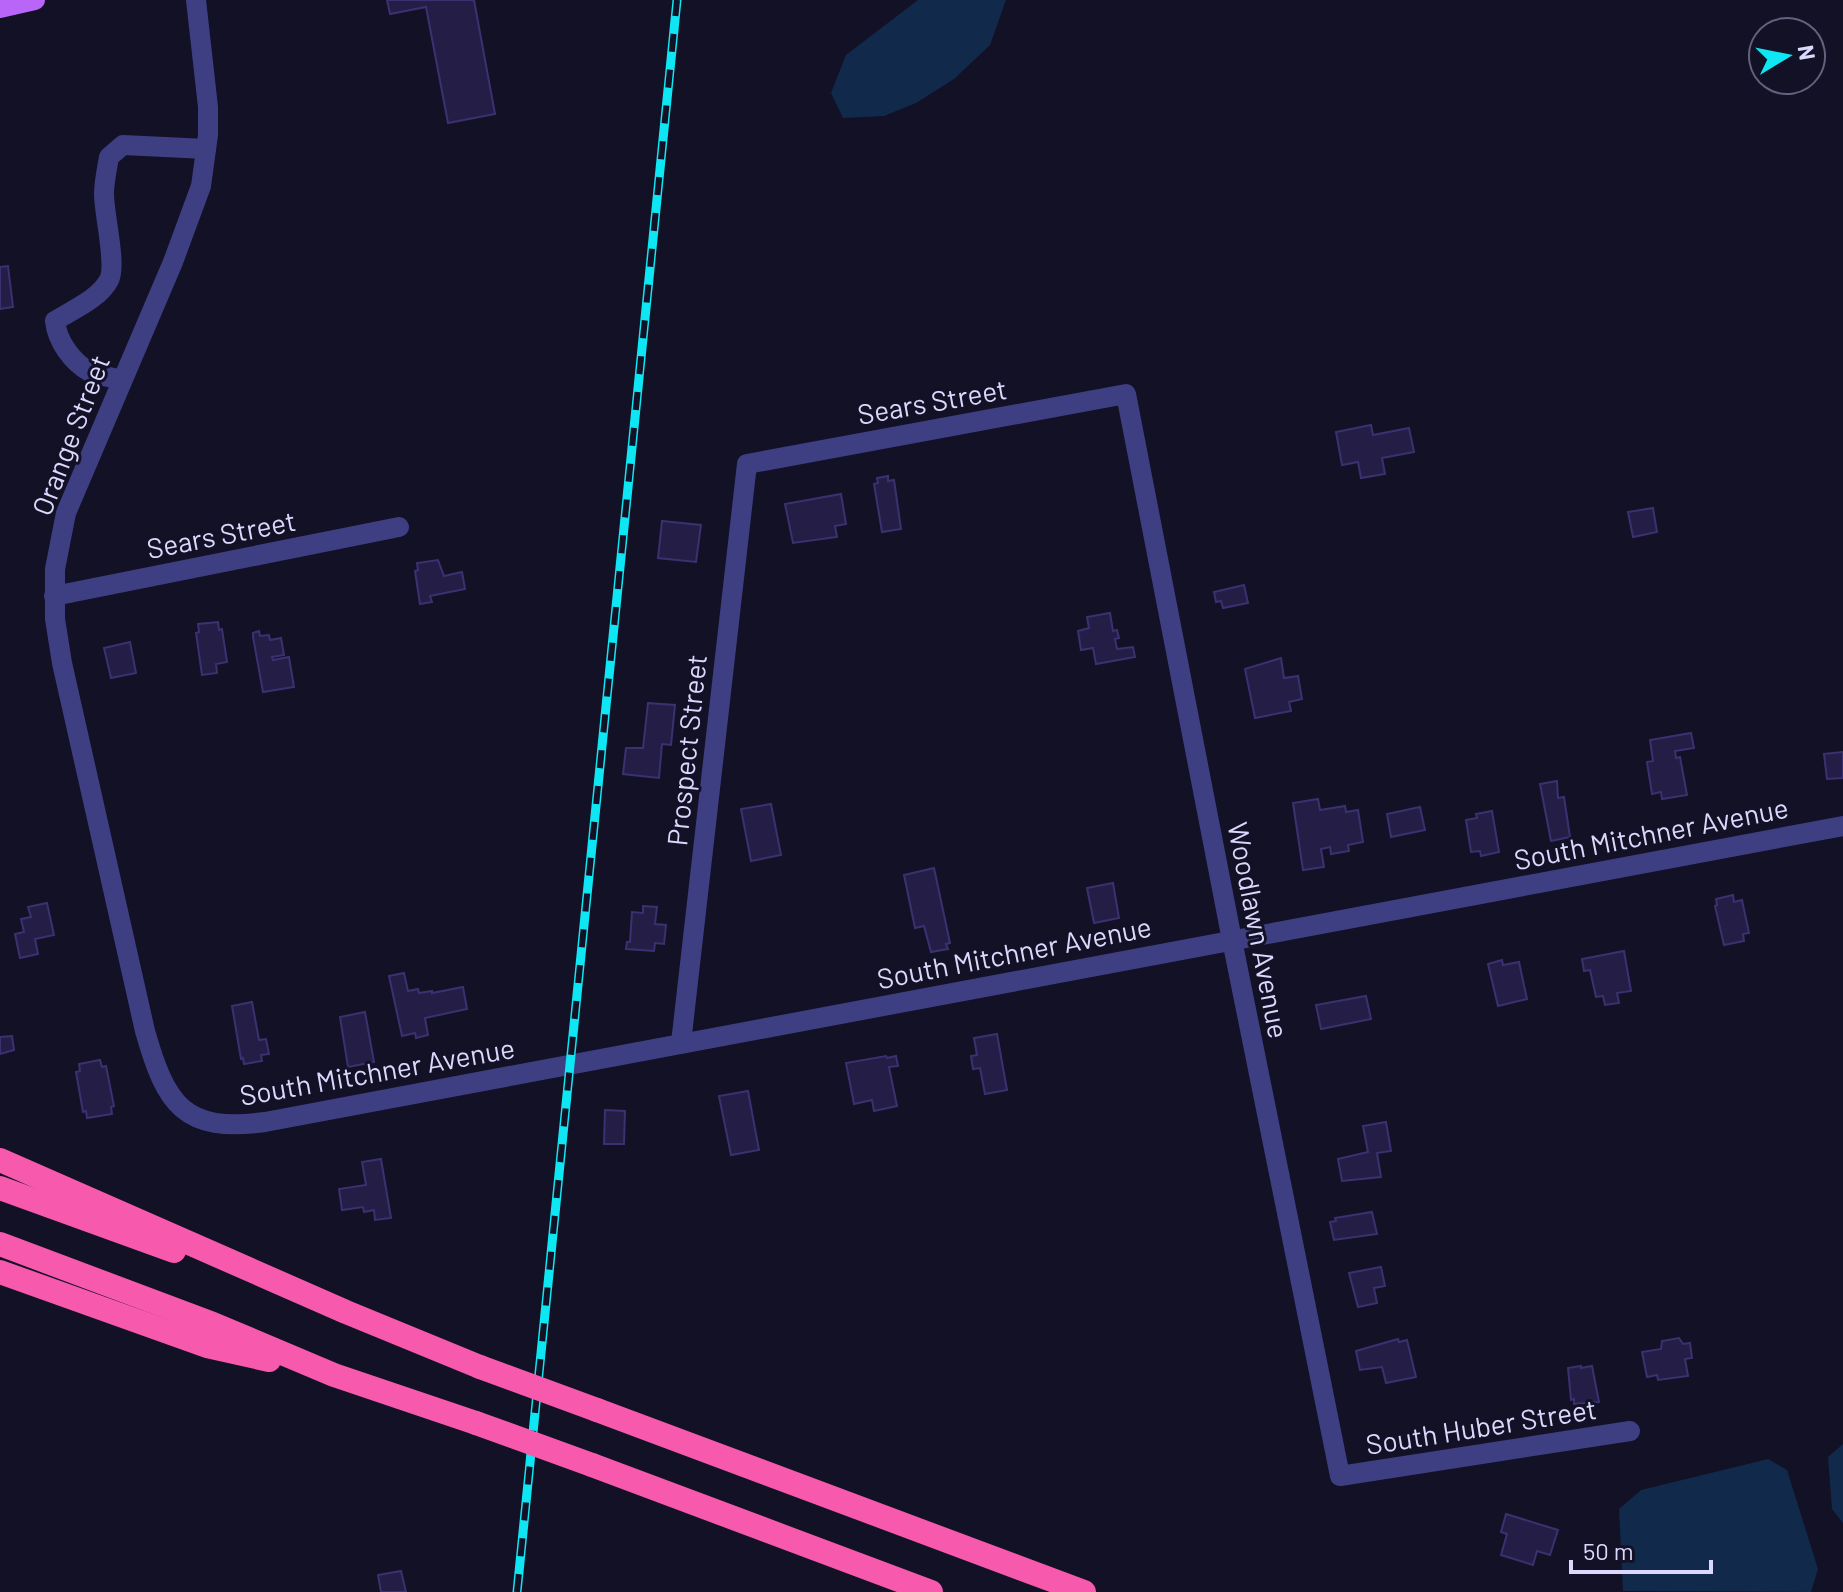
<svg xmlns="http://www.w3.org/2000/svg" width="1843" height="1592" viewBox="0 0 1843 1592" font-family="Barlow,sans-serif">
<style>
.water{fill:#11294a}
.building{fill:#241e46;stroke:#3b3171;stroke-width:2}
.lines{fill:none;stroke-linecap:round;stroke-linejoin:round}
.minor{stroke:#3e3f83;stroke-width:20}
.major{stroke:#b965f7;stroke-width:20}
.highway{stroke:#f75aac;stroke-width:24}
.rail-casing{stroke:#0ee7f3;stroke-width:9}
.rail{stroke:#131126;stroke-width:6;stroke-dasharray:18;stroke-linecap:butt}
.highway-bridge{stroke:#f75aac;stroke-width:24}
.labels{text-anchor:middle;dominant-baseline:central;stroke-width:6;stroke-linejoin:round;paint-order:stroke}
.street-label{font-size:28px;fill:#dbd8fd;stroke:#131126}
</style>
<rect width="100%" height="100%" fill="#131126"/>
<g class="water">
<path d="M 918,0 L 1006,0 L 990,45 L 954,79 L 916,103 L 884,116 L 843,118 L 831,93 L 846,55 Z"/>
<path d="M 1843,1444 L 1843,1523 L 1832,1509 L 1828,1457 Z"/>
<path d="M 1768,1459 L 1787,1470 L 1818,1569 L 1811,1592 L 1623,1591 L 1619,1509 L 1641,1490 Z"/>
</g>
<g class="building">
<path d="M 387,0 L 474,0 L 495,114 L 448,123 L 426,7 L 390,14 Z"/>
<path d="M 8,266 L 13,307 L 0,309 L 0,267 Z"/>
<path d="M 1371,425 L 1373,435 L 1409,428 L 1414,452 L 1382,458 L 1385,474 L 1361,478 L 1358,462 L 1342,465 L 1336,432 Z"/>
<path d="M 888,476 L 888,481 L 894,480 L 901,529 L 882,532 L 874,484 L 878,483 L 877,478 Z"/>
<path d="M 841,494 L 846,524 L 835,526 L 837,537 L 793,543 L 785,504 Z"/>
<path d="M 1653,508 L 1657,532 L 1633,537 L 1628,512 Z"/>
<path d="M 662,521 L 701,525 L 696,562 L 658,558 Z"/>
<path d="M 438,560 L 444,576 L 462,572 L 465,589 L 430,596 L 432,602 L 420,604 L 415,571 L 418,570 L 417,563 Z"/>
<path d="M 1244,585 L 1248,603 L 1223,608 L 1221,601 L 1216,602 L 1214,592 Z"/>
<path d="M 1110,613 L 1113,631 L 1117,630 L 1119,638 L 1115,639 L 1117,649 L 1133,647 L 1135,657 L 1096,664 L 1093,648 L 1081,650 L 1078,631 L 1089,628 L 1087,617 Z"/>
<path d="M 218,622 L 219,630 L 222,629 L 227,662 L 216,664 L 217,673 L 202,675 L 196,633 L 199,632 L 198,624 Z"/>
<path d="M 259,631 L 260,636 L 269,635 L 270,640 L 281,638 L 284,655 L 272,657 L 273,660 L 289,657 L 294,687 L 263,692 L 253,637 L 253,633 Z"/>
<path d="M 130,642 L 136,673 L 111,678 L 104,648 Z"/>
<path d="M 1281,658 L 1284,678 L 1298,676 L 1302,699 L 1289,702 L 1291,711 L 1255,718 L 1245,669 Z"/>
<path d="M 648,703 L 675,705 L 671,745 L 662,744 L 659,778 L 623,774 L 626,748 L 643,748 Z"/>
<path d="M 1691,733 L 1694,748 L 1675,751 L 1676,758 L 1680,757 L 1687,795 L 1662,799 L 1661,792 L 1652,794 L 1647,762 L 1653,761 L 1650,740 Z"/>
<path d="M 1843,752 L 1843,778 L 1827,779 L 1824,754 Z"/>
<path d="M 1557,781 L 1558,798 L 1564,797 L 1570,837 L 1551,841 L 1540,784 Z"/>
<path d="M 1318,799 L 1320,810 L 1345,806 L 1346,812 L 1358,810 L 1363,842 L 1348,845 L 1349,851 L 1331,854 L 1330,847 L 1321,849 L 1324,867 L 1303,870 L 1293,803 Z"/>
<path d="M 771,804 L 781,855 L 751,861 L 741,809 Z"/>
<path d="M 1420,807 L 1425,830 L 1391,837 L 1387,814 Z"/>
<path d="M 1492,811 L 1499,852 L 1481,856 L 1480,851 L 1471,852 L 1466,820 L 1477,818 L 1476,814 Z"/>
<path d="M 934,868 L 950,943 L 946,944 L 948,949 L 931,952 L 924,926 L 915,928 L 904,875 Z"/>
<path d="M 1113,883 L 1119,918 L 1094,923 L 1087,888 Z"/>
<path d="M 1733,895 L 1734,902 L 1742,900 L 1749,933 L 1743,934 L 1744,941 L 1724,945 L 1715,906 L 1717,905 L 1716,899 Z"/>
<path d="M 47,903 L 54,935 L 35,939 L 38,954 L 20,958 L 15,934 L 24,932 L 21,919 L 31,917 L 28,907 Z"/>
<path d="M 643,906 L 657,907 L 655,924 L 666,925 L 664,944 L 655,943 L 654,951 L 626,949 L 627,942 L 630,942 L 632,912 L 643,913 Z"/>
<path d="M 1624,951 L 1631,991 L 1617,993 L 1619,1003 L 1605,1005 L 1603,996 L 1596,997 L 1590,970 L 1584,971 L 1582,959 Z"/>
<path d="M 1502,960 L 1503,965 L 1519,962 L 1527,999 L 1498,1006 L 1488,964 Z"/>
<path d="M 404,973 L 408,991 L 418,989 L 419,993 L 432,991 L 432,993 L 463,987 L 467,1009 L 425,1018 L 428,1035 L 416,1038 L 415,1033 L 402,1036 L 389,976 Z"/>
<path d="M 1366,996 L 1371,1019 L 1321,1029 L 1316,1005 Z"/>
<path d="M 252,1002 L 259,1040 L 266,1039 L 269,1054 L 261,1055 L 262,1061 L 244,1064 L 243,1058 L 241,1059 L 232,1006 Z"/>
<path d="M 365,1012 L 374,1062 L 348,1067 L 340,1017 Z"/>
<path d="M 997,1034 L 1007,1090 L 985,1094 L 980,1068 L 973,1069 L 971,1056 L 977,1055 L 974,1038 Z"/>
<path d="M 12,1036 L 14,1050 L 0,1054 L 0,1037 Z"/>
<path d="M 886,1056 L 887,1058 L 896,1056 L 898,1066 L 889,1067 L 897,1106 L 874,1111 L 872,1100 L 854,1104 L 846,1063 Z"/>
<path d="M 100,1060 L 102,1067 L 106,1066 L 114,1106 L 111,1107 L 112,1114 L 87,1118 L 86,1111 L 83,1112 L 76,1072 L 80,1071 L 79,1064 Z"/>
<path d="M 748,1091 L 759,1150 L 731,1155 L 719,1096 Z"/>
<path d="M 605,1110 L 625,1111 L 624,1144 L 604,1144 Z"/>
<path d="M 1386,1122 L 1391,1151 L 1377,1153 L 1381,1177 L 1342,1181 L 1338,1159 L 1368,1152 L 1363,1126 Z"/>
<path d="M 381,1159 L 391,1218 L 375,1220 L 374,1210 L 364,1212 L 363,1207 L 342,1210 L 339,1189 L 366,1185 L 362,1162 Z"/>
<path d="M 1372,1212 L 1377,1234 L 1334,1240 L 1330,1222 L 1336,1221 L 1335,1218 Z"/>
<path d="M 1381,1267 L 1385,1286 L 1374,1288 L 1377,1303 L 1358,1307 L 1349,1273 Z"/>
<path d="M 1679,1338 L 1683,1344 L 1690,1343 L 1692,1358 L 1685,1359 L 1688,1376 L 1658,1380 L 1657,1375 L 1647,1377 L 1642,1352 L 1661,1349 L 1662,1341 Z"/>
<path d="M 1398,1339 L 1399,1342 L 1407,1340 L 1416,1377 L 1386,1383 L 1382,1367 L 1360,1370 L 1356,1351 Z"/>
<path d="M 1581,1366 L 1581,1368 L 1592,1366 L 1599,1402 L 1574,1404 L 1574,1399 L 1571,1400 L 1568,1368 Z"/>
<path d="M 1506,1514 L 1558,1530 L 1550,1555 L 1537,1551 L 1533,1565 L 1501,1555 L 1507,1534 L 1501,1532 Z"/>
<path d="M 401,1571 L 406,1592 L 381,1592 L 378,1575 Z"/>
</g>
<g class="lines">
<g class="minor">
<path d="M 196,0 L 208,107 L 208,135 L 201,186 L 173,262 L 66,513 L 55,569 L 55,619 L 62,663 L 145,1031 C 166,1105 184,1133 265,1122 L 1843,826"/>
<path d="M 121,380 C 112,377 99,376 90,372 C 72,362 57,341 55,321 C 72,310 99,299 109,280 C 117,265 104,215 104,194 C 104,182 107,169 109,157 L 123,145 L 206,149"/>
<path d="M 54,596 L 399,527"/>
<path d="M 681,1043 L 747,464 L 1126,394 L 1232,940 L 1340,1476 L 1630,1431"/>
</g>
<path class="major" d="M 0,8 L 35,0"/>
<g class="highway">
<path d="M 0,1160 L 346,1312 L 480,1367"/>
<path d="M 0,1188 L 174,1251"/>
<path d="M 0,1244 L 213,1324 L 334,1375 L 476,1423"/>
<path d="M 0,1272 L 207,1346 L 269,1360"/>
<path d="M 597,1410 L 1084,1592"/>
<path d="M 592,1465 L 931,1592"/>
</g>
<defs>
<path id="rail" d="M 517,1592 L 677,0"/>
</defs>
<use href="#rail" class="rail-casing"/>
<use href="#rail" class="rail"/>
<g class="highway-bridge">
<path d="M 480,1367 L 597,1410"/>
<path d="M 476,1423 L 592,1465"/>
</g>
</g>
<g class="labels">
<g class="street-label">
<text transform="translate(932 401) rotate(-10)">Sears Street</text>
<text transform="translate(70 435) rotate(-69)">Orange Street</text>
<text transform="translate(221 534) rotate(-11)">Sears Street</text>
<text transform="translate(686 750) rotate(-84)">Prospect Street</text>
<text transform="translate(1651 833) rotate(-11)">South Mitchner Avenue</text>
<text transform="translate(1259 930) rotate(79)">Woodlawn Avenue</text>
<text transform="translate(1014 952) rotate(-11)">South Mitchner Avenue</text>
<text transform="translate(377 1071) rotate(-10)">South Mitchner Avenue</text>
<text transform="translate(1481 1426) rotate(-9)">South Huber Street</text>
</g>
</g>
<g transform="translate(1787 56) rotate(80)"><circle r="38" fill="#131126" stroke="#63617c" stroke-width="2"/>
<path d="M0-6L14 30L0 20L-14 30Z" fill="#0ee7f3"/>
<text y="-12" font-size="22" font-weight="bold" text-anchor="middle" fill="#dbd8fd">N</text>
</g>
<path d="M1571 1560v12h140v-12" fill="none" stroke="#dbd8fd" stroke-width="4"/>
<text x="1583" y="1560" font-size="24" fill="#dbd8fd" stroke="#131126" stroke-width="6" paint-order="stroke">50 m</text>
</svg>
